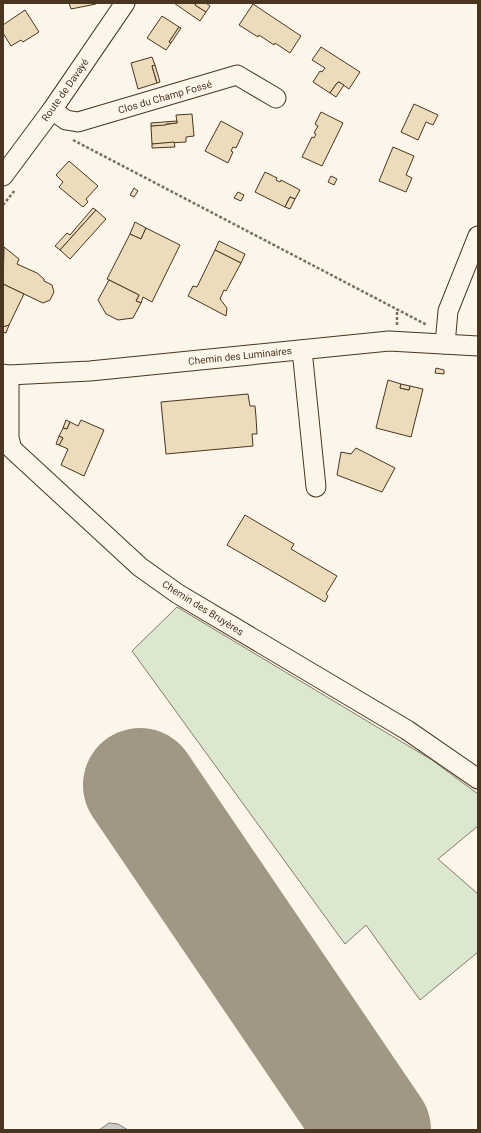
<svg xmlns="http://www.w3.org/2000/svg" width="481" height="1133" viewBox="0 0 481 1133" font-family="Roboto,sans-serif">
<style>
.green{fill:#dce7d0;stroke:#887966}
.water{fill:#c9cecd;stroke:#887966}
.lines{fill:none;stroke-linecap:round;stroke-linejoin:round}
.runway{stroke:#a29684;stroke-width:114}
.building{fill:#ecdcbc;stroke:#4a3520}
.minor-casing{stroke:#4a3520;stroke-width:21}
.path{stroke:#7f6f5c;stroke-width:2.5;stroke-dasharray:3 2;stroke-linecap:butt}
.minor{stroke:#fbf6e9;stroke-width:19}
.labels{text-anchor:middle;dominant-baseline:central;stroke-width:3;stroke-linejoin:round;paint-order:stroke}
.street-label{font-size:10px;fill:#4a3520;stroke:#fbf6e9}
</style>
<rect width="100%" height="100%" fill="#fbf6e9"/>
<path class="green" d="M 177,607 L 432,760 L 478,794 L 478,826 L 438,859 L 478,894 L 478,952 L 420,1000 L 366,925 L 345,944 L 132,651 Z"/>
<path class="water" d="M 109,1123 L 118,1124 L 128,1130 L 99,1130 Z"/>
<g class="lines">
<path class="runway" d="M 140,785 L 374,1130"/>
</g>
<g class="building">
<path d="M 69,3 L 96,3 L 96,4 L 71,9 Z"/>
<path d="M 174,3 L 196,3 L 195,5 L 206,12 L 200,21 Z"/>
<path d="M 196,3 L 206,3 L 210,6 L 206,12 L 195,5 Z"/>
<path d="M 253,4 L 301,36 L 290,53 L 275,43 L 274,45 L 259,35 L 258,37 L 239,25 Z"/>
<path d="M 25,10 L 39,32 L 23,42 L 21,40 L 11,46 L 3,33 L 3,25 Z"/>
<path d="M 162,16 L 179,27 L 169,42 L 171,43 L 166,50 L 147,38 Z"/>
<path d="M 179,27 L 181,28 L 171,43 L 169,42 Z"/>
<path d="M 321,47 L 360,72 L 349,89 L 339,82 L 337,83 L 330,93 L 313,82 L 320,71 L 322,72 L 325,68 L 312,60 Z"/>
<path d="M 152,57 L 155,65 L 152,66 L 157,83 L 138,89 L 131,63 Z"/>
<path d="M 155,65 L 160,82 L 157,83 L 152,66 Z"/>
<path d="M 339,82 L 344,85 L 336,97 L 330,93 L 337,83 Z"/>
<path d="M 414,104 L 438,115 L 433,125 L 426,122 L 418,140 L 401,132 Z"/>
<path d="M 321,112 L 343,123 L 322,166 L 302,157 L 312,137 L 314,138 L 316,134 L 314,133 L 318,126 L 315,124 Z"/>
<path d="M 192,114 L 194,136 L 186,137 L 186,142 L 152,144 L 151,126 L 177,123 L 176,115 Z"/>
<path d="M 177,121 L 177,123 L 166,124 L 166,125 L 151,126 L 151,123 Z"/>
<path d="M 221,121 L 243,133 L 236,148 L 233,147 L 231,151 L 233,152 L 228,163 L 205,151 Z"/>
<path d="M 174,142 L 175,147 L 152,148 L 152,144 Z"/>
<path d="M 393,147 L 414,156 L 406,175 L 412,178 L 406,192 L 379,181 Z"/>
<path d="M 69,161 L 98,186 L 86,199 L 88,202 L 83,207 L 59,187 L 63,182 L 56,175 Z"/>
<path d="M 265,172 L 277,178 L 276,180 L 280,182 L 281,180 L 300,190 L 295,199 L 290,197 L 285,207 L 255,192 Z"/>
<path d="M 331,176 L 337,179 L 334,185 L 328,182 Z"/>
<path d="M 134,188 L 138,191 L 134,197 L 130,195 Z"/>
<path d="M 238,192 L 244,195 L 241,201 L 234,198 Z"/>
<path d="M 290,197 L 295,199 L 290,209 L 285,207 Z"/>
<path d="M 93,208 L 96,210 L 60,250 L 55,246 L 67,233 L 70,235 Z"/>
<path d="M 96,210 L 106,219 L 70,259 L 60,250 Z"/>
<path d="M 135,222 L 146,228 L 141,239 L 130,234 Z"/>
<path d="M 146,228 L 180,245 L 152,302 L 143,297 L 141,303 L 136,301 L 139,295 L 107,279 L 130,234 L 141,239 Z"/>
<path d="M 219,241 L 245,254 L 241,263 L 215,250 Z"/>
<path d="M 4,247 L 19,259 L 17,264 L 37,273 L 44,279 L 44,281 L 52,285 L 54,292 L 50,300 L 43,303 L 3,284 Z"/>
<path d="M 215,250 L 241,263 L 226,291 L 224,290 L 220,299 L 227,308 L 226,316 L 188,296 L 193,286 L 197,287 Z"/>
<path d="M 109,280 L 139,295 L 136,301 L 141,303 L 133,318 L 118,320 L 106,314 L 98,300 Z"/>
<path d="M 3,284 L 24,294 L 9,325 L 3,327 Z"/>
<path d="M 9,325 L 6,333 L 3,332 L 3,327 Z"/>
<path d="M 436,368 L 444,370 L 444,374 L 435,373 Z"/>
<path d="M 388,380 L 401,384 L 400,388 L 409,390 L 410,386 L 423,389 L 411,437 L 376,428 Z"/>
<path d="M 401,384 L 410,386 L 409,390 L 400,388 Z"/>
<path d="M 248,394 L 250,406 L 255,406 L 256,417 L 257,434 L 252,434 L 253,446 L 166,454 L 161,402 Z"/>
<path d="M 66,420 L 70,422 L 67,429 L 63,428 Z"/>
<path d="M 81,420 L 104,430 L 84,476 L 61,465 L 68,449 L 59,445 L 63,438 L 59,436 L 63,428 L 67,429 L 70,422 L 78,426 Z"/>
<path d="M 59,436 L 63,438 L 59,445 L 56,444 Z"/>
<path d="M 356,448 L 395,468 L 382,492 L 337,475 L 341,452 L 351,454 Z"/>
<path d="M 245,515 L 294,544 L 291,549 L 337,576 L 326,594 L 328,596 L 325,602 L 227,545 Z"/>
</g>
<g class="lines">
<defs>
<g id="minor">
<path d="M 52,110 L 66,120 L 78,122 L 237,75 L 276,98"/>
<path d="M 3,176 L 52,110 L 125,3"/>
<path d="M 445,344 L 448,311 L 478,236"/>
<path d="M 302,350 L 316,487"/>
<path d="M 3,374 L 9,375 L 90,371 L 389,341 L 478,346"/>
<path d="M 9,375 L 9,438 L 12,449 L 140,567 L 178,594 L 407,730 L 478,779"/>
</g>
</defs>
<use href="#minor" class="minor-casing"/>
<g class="path">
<path d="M 73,140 L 427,325"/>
<path d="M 3,205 L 15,190"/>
<path d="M 397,325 L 397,309"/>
</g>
<use href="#minor" class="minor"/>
</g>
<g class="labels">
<g class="street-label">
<text transform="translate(65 90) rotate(-55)">Route de Davayé</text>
<text transform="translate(165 97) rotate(-16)">Clos du Champ Fossé</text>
<text transform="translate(240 356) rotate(-6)">Chemin des Luminaires</text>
<text transform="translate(203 608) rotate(32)">Chemin des Bruyères</text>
</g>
</g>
<rect width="481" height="1133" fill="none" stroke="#4a3520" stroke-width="8"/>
</svg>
